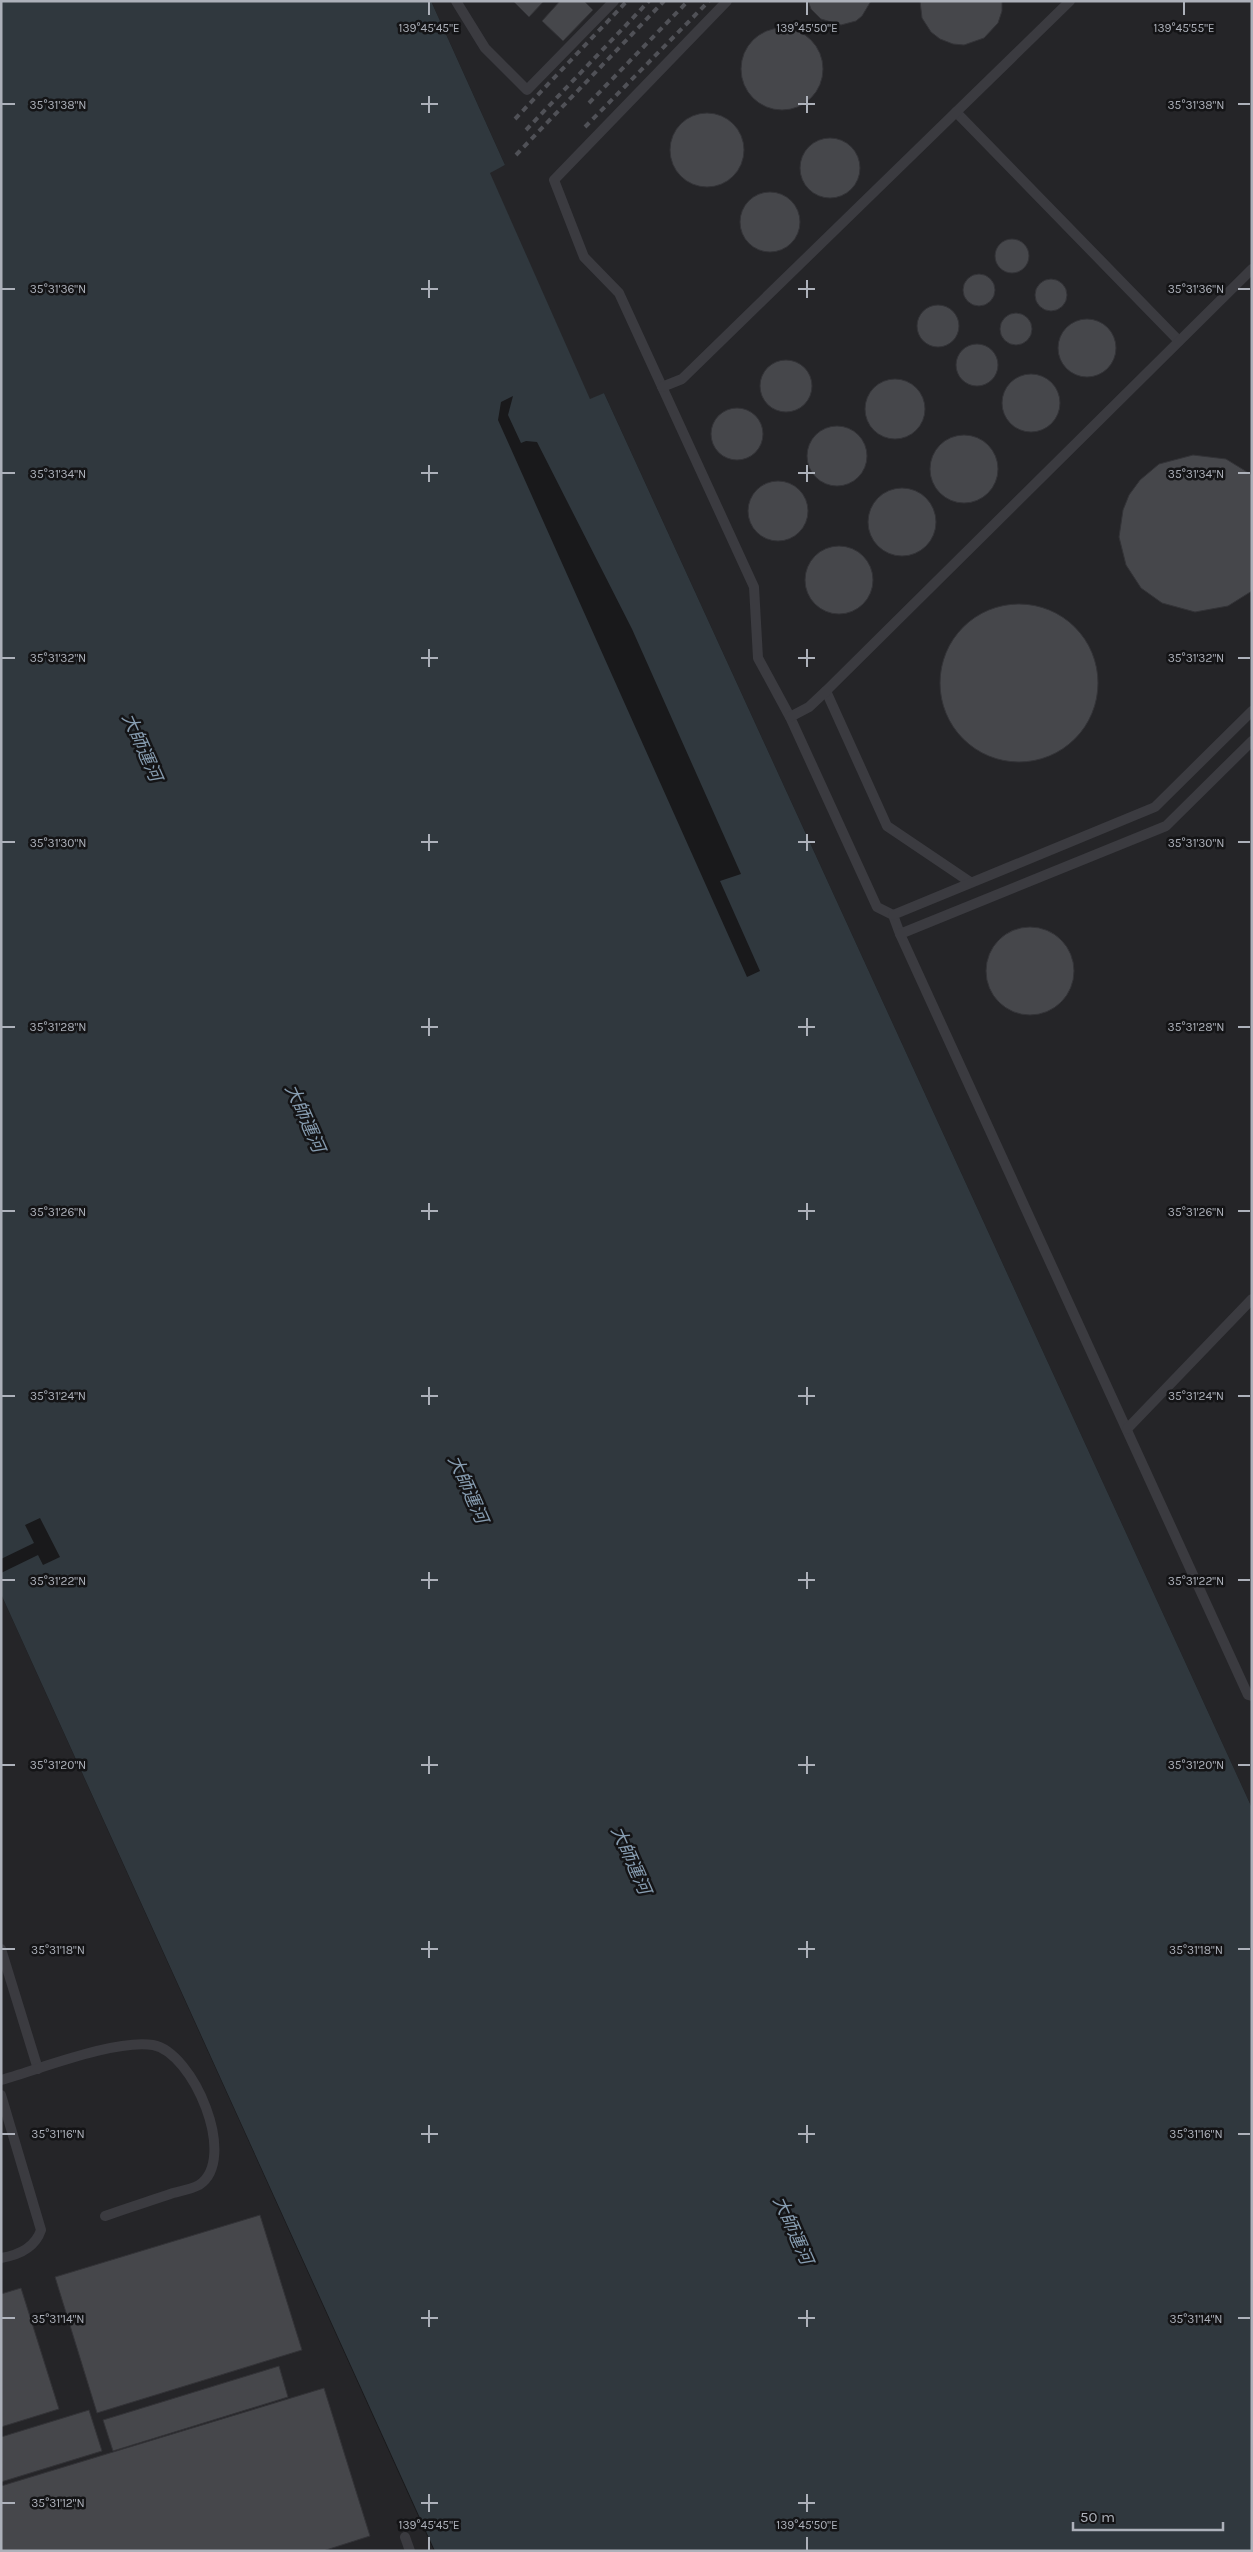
<svg xmlns="http://www.w3.org/2000/svg" width="1253" height="2552" viewBox="0 0 1253 2552" font-family="Karla,'Noto Sans JP',sans-serif">
<style>
.built{fill:#252528}
.water{fill:#30383e}
.pier{fill:#19191b}
.building{fill:#46474b;stroke:#333337}
.lines{fill:none;stroke-linecap:round;stroke-linejoin:round}
.lane{stroke:#3b3b40;stroke-width:10}
.rail{stroke:#505157;stroke-width:4;stroke-dasharray:6 5;stroke-linecap:butt}
.ticks{fill:none;stroke:#adb1ba;stroke-width:2}
.labels{text-anchor:middle;dominant-baseline:central;stroke-width:5;stroke-linejoin:round;paint-order:stroke}
.water-label{font-size:18px;font-style:italic;fill:#879db1;stroke:#141416}
.ticks-label{font-size:12px;text-anchor:middle;fill:#adb1ba;stroke:#141416;stroke-width:5;stroke-linejoin:round;paint-order:stroke}
</style>
<rect width="100%" height="100%" fill="#19191b"/>
<g class="built">
<path d="M 431,1 L 1252,1 L 1252,1808 L 604,393 L 590,400 L 489,172 L 505,165 Z"/>
<path d="M 1,1594 L 434,2551 L 1,2551 Z"/>
</g>
<path class="water" d="M 1,1 L 431,1 L 505,165 L 490,173 L 590,399 L 604,393 L 1252,1808 L 1252,2551 L 435,2551 L 1,1594 Z"/>
<g class="pier">
<path d="M 513,396 L 508,415 L 521,443 L 526,441 L 537,442 L 632,629 L 741,874 L 720,881 L 760,971 L 747,977 L 498,420 L 501,402 Z"/>
<path d="M 40,1518 L 60,1557 L 43,1565 L 38,1555 L 1,1573 L 1,1559 L 34,1543 L 25,1525 Z"/>
</g>
<g class="building">
<path d="M 513,1 L 544,1 L 529,17 Z"/>
<path d="M 560,1 L 584,1 L 593,10 L 563,41 L 542,21 Z"/>
<path d="M 808,1 L 871,1 L 862,16 L 856,21 L 841,25 L 821,19 L 811,9 Z"/>
<path d="M 920,1 L 1002,1 L 1002,11 L 998,23 L 984,38 L 964,45 L 953,44 L 940,39 L 931,32 L 922,18 Z"/>
<circle cx="782" cy="69" r="41"/>
<circle cx="707" cy="150" r="37"/>
<circle cx="830" cy="168" r="30"/>
<circle cx="770" cy="222" r="30"/>
<circle cx="1012" cy="256" r="17"/>
<circle cx="979" cy="290" r="16"/>
<circle cx="1051" cy="295" r="16"/>
<circle cx="938" cy="326" r="21"/>
<circle cx="1016" cy="329" r="16"/>
<circle cx="1087" cy="348" r="29"/>
<circle cx="977" cy="365" r="21"/>
<circle cx="786" cy="386" r="26"/>
<circle cx="1031" cy="403" r="29"/>
<circle cx="895" cy="409" r="30"/>
<circle cx="737" cy="434" r="26"/>
<circle cx="837" cy="456" r="30"/>
<circle cx="964" cy="469" r="34"/>
<path d="M 1193,455 L 1226,459 L 1252,475 L 1252,591 L 1228,606 L 1195,612 L 1162,603 L 1141,588 L 1126,565 L 1119,537 L 1123,510 L 1129,495 L 1140,480 L 1159,464 Z"/>
<circle cx="778" cy="511" r="30"/>
<circle cx="902" cy="522" r="34"/>
<circle cx="839" cy="580" r="34"/>
<circle cx="1019" cy="683" r="79"/>
<circle cx="1030" cy="971" r="44"/>
<path d="M 260,2215 L 302,2350 L 97,2413 L 55,2277 Z"/>
<path d="M 21,2288 L 59,2409 L 1,2427 L 1,2294 Z"/>
<path d="M 279,2366 L 288,2397 L 113,2451 L 103,2420 Z"/>
<path d="M 324,2388 L 370,2536 L 323,2551 L 1,2551 L 1,2486 Z"/>
<path d="M 89,2410 L 102,2451 L 1,2482 L 1,2437 Z"/>
</g>
<g class="lines">
<g class="lane">
<path d="M 456,1 L 485,48 L 527,90 L 614,1"/>
<path d="M 727,1 L 554,180 L 584,257 L 619,293 L 754,587 L 758,658 L 790,717 L 877,907 L 893,915 L 900,934"/>
<path d="M 956,112 L 1179,341"/>
<path d="M 662,387 L 682,379 L 1070,1"/>
<path d="M 826,691 L 887,826 L 970,882"/>
<path d="M 790,717 L 809,707 L 826,691 L 1252,269"/>
<path d="M 1252,741 L 1166,826 L 900,934 L 1248,1695 L 1252,1696"/>
<path d="M 893,915 L 1155,807 L 1252,711"/>
<path d="M 1127,1429 L 1252,1299"/>
<path d="M 1,1949 L 38,2069"/>
<path d="M 1,2080 C 40,2069 115,2039 153,2045 C 193,2052 239,2159 199,2185 C 192,2189 181,2191 173,2193 C 150,2201 127,2208 105,2216"/>
<path d="M 1,2095 L 41,2230 C 35,2248 19,2255 1,2258"/>
<path d="M 405,2537 L 410,2551"/>
</g>
<g class="rail">
<path d="M 589,103 L 688,1"/>
<path d="M 515,119 L 627,1"/>
<path d="M 585,127 L 709,1"/>
<path d="M 526,130 L 649,1"/>
<path d="M 516,155 L 664,1"/>
</g>
</g>
<path class="ticks" d="M 429,2 L 429,15M 807,2 L 807,15M 1184,2 L 1184,15M 429,96 L 429,113M 807,96 L 807,113M 2,104 L 15,104M 421,104 L 438,104M 798,104 L 815,104M 1238,104 L 1250,104M 429,280 L 429,298M 807,280 L 807,298M 2,289 L 15,289M 421,289 L 438,289M 798,289 L 815,289M 1238,289 L 1250,289M 429,465 L 429,482M 807,465 L 807,482M 2,473 L 15,473M 421,473 L 438,473M 798,473 L 815,473M 1238,473 L 1250,473M 429,649 L 429,667M 807,649 L 807,667M 2,658 L 15,658M 421,658 L 438,658M 798,658 L 815,658M 1238,658 L 1250,658M 429,834 L 429,851M 807,834 L 807,851M 2,842 L 15,842M 421,842 L 438,842M 798,842 L 815,842M 1238,842 L 1250,842M 429,1018 L 429,1036M 807,1018 L 807,1036M 2,1027 L 15,1027M 421,1027 L 438,1027M 798,1027 L 815,1027M 1238,1027 L 1250,1027M 429,1203 L 429,1220M 807,1203 L 807,1220M 2,1211 L 15,1211M 421,1211 L 438,1211M 798,1211 L 815,1211M 1238,1211 L 1250,1211M 429,1387 L 429,1405M 807,1387 L 807,1405M 2,1396 L 15,1396M 421,1396 L 438,1396M 798,1396 L 815,1396M 1238,1396 L 1250,1396M 429,1572 L 429,1589M 807,1572 L 807,1589M 2,1580 L 15,1580M 421,1580 L 438,1580M 798,1580 L 815,1580M 1238,1580 L 1250,1580M 429,1756 L 429,1774M 807,1756 L 807,1774M 2,1765 L 15,1765M 421,1765 L 438,1765M 798,1765 L 815,1765M 1238,1765 L 1250,1765M 429,1941 L 429,1958M 807,1941 L 807,1958M 2,1949 L 15,1949M 421,1949 L 438,1949M 798,1949 L 815,1949M 1238,1949 L 1250,1949M 429,2125 L 429,2143M 807,2125 L 807,2143M 2,2134 L 15,2134M 421,2134 L 438,2134M 798,2134 L 815,2134M 1238,2134 L 1250,2134M 429,2310 L 429,2327M 807,2310 L 807,2327M 2,2318 L 15,2318M 421,2318 L 438,2318M 798,2318 L 815,2318M 1238,2318 L 1250,2318M 429,2494 L 429,2512M 807,2494 L 807,2512M 2,2503 L 15,2503M 421,2503 L 438,2503M 798,2503 L 815,2503M 429,2537 L 429,2550M 807,2537 L 807,2550"/>
<g class="labels">
<g class="water-label">
<text transform="translate(142 747) rotate(66)">大師運河</text>
<text transform="translate(305 1118) rotate(66)">大師運河</text>
<text transform="translate(468 1489) rotate(66)">大師運河</text>
<text transform="translate(631 1860) rotate(66)">大師運河</text>
<text transform="translate(793 2230) rotate(66)">大師運河</text>
</g>
</g>
<g class="ticks-label">
<text x="429" y="32">139°45'45"E</text>
<text x="807" y="32">139°45'50"E</text>
<text x="1184" y="32">139°45'55"E</text>
<text x="58" y="109">35°31'38"N</text>
<text x="1196" y="109">35°31'38"N</text>
<text x="58" y="293">35°31'36"N</text>
<text x="1196" y="293">35°31'36"N</text>
<text x="58" y="478">35°31'34"N</text>
<text x="1196" y="478">35°31'34"N</text>
<text x="58" y="662">35°31'32"N</text>
<text x="1196" y="662">35°31'32"N</text>
<text x="58" y="847">35°31'30"N</text>
<text x="1196" y="847">35°31'30"N</text>
<text x="58" y="1031">35°31'28"N</text>
<text x="1196" y="1031">35°31'28"N</text>
<text x="58" y="1216">35°31'26"N</text>
<text x="1196" y="1216">35°31'26"N</text>
<text x="58" y="1400">35°31'24"N</text>
<text x="1196" y="1400">35°31'24"N</text>
<text x="58" y="1585">35°31'22"N</text>
<text x="1196" y="1585">35°31'22"N</text>
<text x="58" y="1769">35°31'20"N</text>
<text x="1196" y="1769">35°31'20"N</text>
<text x="58" y="1954">35°31'18"N</text>
<text x="1196" y="1954">35°31'18"N</text>
<text x="58" y="2138">35°31'16"N</text>
<text x="1196" y="2138">35°31'16"N</text>
<text x="58" y="2323">35°31'14"N</text>
<text x="1196" y="2323">35°31'14"N</text>
<text x="58" y="2507">35°31'12"N</text>
<text x="429" y="2529">139°45'45"E</text>
<text x="807" y="2529">139°45'50"E</text>
</g>
<rect width="1253" height="2552" fill="none" stroke="#adb1ba" stroke-width="5"/>
<path d="M1073 2522v8h150v-8" fill="none" stroke="#adb1ba" stroke-width="2.5"/>
<text x="1080" y="2522" font-size="15" fill="#adb1ba" stroke="#141416" stroke-width="4" paint-order="stroke">50 m</text>
</svg>
